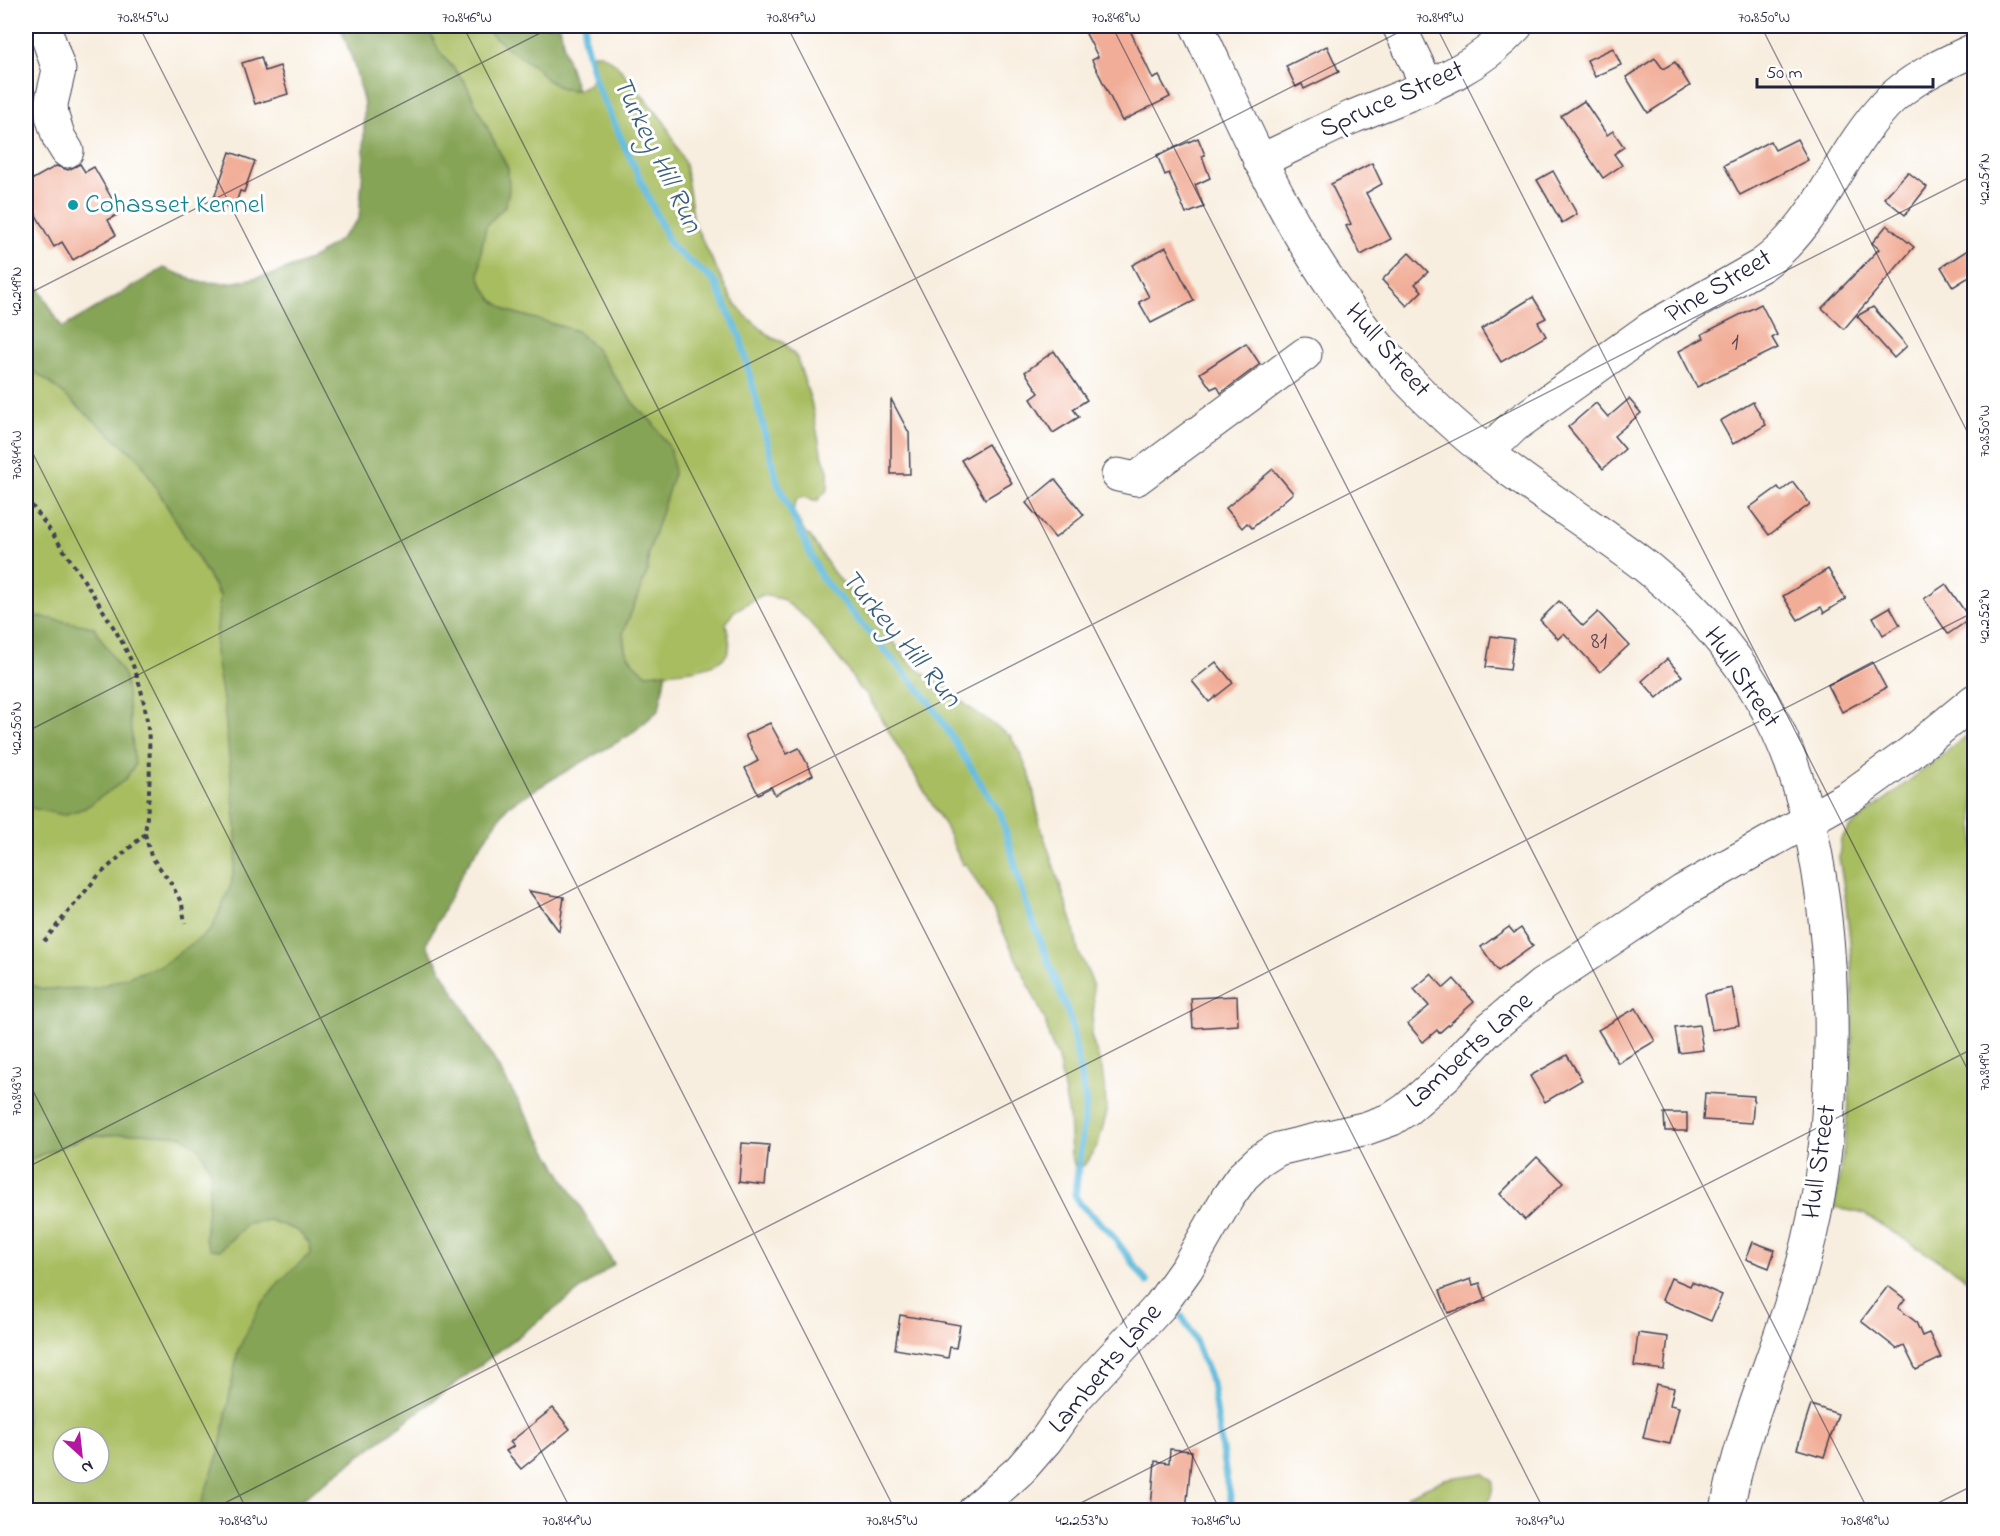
<svg xmlns="http://www.w3.org/2000/svg" width="2000" height="1536" viewBox="0 0 2000 1536" font-family="'Indie Flower',sans-serif">
<style>
.green{fill:#a8bd61;stroke:#65704e;stroke-width:1.5;fill-rule:evenodd}
.forest{fill:#86a457;stroke:#546349;stroke-width:1.5}
.lines{fill:none;stroke-linecap:round;stroke-linejoin:round}
.stream{stroke:#5ebadc;stroke-width:7}
.building{fill:#f1ad97}
.minor-casing{stroke:#424154;stroke-width:35}
.major-casing{stroke:#424154;stroke-width:35}
.path{stroke:#424154;stroke-width:4;stroke-dasharray:4.5 4.5;stroke-linecap:butt}
.minor{stroke:#fff;stroke-width:33}
.major{stroke:#fff;stroke-width:33}
.ticks{fill:none;stroke:#22223b;stroke-width:1.5;stroke-opacity:0.45}
.culture-dot{fill:#0f9aa8;stroke:#fff;stroke-width:2}
.labels{text-anchor:middle;dominant-baseline:central;stroke-width:6;stroke-linejoin:round;paint-order:stroke}
.number-label{font-size:24px;fill:#564552}
.street-label{font-size:27px;fill:#22223b;stroke:#fff}
.culture-label{font-size:27px;fill:#0d838f;stroke:#fff;text-anchor:start}
.water-label{font-size:28px;font-style:italic;fill:#3a5f7b;stroke:#fff}
.neatline{fill:none;stroke:#22223b;stroke-width:2}
.ticks-label{font-size:15px;text-anchor:middle;fill:#22223b}
</style>
<rect width="100%" height="100%" fill="#fff"/>
<filter id="ink" filterUnits="userSpaceOnUse"><feTurbulence type="fractalNoise" baseFrequency=".0167" numOctaves="2"/><feDisplacementMap in="SourceGraphic" scale="12" xChannelSelector="R" yChannelSelector="G"/><feConvolveMatrix kernelMatrix="1 2 1 2 8 2 1 2 1" color-interpolation-filters="sRGB"/></filter>
<filter id="wash" filterUnits="userSpaceOnUse"><feTurbulence type="fractalNoise" baseFrequency=".008" numOctaves="4" result="noise"/><feDisplacementMap in="SourceGraphic" scale="24" xChannelSelector="R" yChannelSelector="G"/><feGaussianBlur stdDeviation="1.35" result="paint"/><feColorMatrix in="noise" values="0 0 0 0 0 0 0 0 0 0 0 0 0 0 0 0 0 1.4 0 .05"/><feComposite in="paint" operator="in"/></filter>
<g filter="url(#wash)">
<rect width="100%" height="100%" fill="#f8eedf"/>
<g class="green">
<path d="M 427,26 L 482,26 L 509,49 L 538,69 L 546,79 L 562,89 L 577,90 L 589,84 L 592,78 L 593,54 L 601,54 L 616,64 L 665,123 L 685,164 L 694,223 L 731,298 L 745,315 L 772,338 L 783,342 L 797,358 L 811,401 L 821,452 L 828,471 L 828,489 L 817,501 L 804,497 L 797,499 L 793,510 L 806,535 L 810,536 L 833,572 L 867,609 L 907,659 L 916,669 L 953,691 L 967,706 L 1010,736 L 1020,753 L 1031,779 L 1040,825 L 1073,924 L 1078,951 L 1092,981 L 1094,1005 L 1091,1036 L 1102,1069 L 1107,1112 L 1098,1144 L 1088,1161 L 1077,1172 L 1071,1156 L 1069,1116 L 1058,1058 L 1049,1038 L 1046,1022 L 994,912 L 967,865 L 962,864 L 945,826 L 866,693 L 858,687 L 848,670 L 807,619 L 782,599 L 762,595 L 734,611 L 726,623 C 727,632 732,643 728,652 C 718,673 667,672 647,674 L 634,664 L 625,650 L 623,633 L 648,570 L 653,423 L 633,403 L 595,348 L 577,331 L 508,311 L 493,300 L 483,286 L 479,275 L 481,251 L 486,226 L 506,205 L 508,169 L 464,81 L 439,51 Z"/>
<path d="M 26,267 L 614,1264 L 288,1510 L 26,1510 ZM 63,1437 L 99,1437 L 99,1473 L 63,1473 Z"/>
<path d="M 1974,730 L 1974,1283 L 1864,1214 L 1834,1207 C 1856,1092 1860,973 1839,857 L 1841,839 L 1850,827 Z"/>
<path d="M 1484,1473 L 1493,1481 C 1493,1492 1490,1503 1480,1510 L 1403,1510 L 1407,1496 L 1444,1479 Z"/>
</g>
<g class="forest">
<path d="M 340,26 L 427,26 L 439,51 L 464,81 L 508,169 L 509,191 L 506,205 L 486,226 L 481,251 L 479,275 L 483,286 L 493,300 L 508,311 L 577,331 L 595,348 L 633,403 L 653,423 L 671,450 L 674,473 L 648,554 L 648,570 L 623,633 L 625,650 L 634,664 L 647,674 L 666,672 L 659,710 L 630,735 L 556,777 L 508,806 L 466,866 L 426,944 L 614,1264 L 288,1510 L 199,1510 L 219,1452 L 238,1350 L 259,1308 L 280,1281 L 311,1253 L 310,1244 L 298,1231 L 269,1220 L 248,1223 L 220,1250 L 210,1249 L 205,1239 L 211,1171 L 200,1149 L 182,1136 L 139,1133 L 86,1137 L 26,1161 L 26,983 L 42,989 L 96,988 L 162,965 L 211,930 L 231,885 L 236,855 L 236,828 L 224,706 L 215,651 L 220,595 L 139,459 L 49,382 L 26,366 L 26,266 L 62,328 L 164,268 L 199,282 L 230,283 L 274,274 L 310,260 L 339,240 L 359,219 L 364,155 L 364,104 L 354,64 Z"/>
<path d="M 482,26 L 560,26 L 565,53 L 577,90 L 562,89 L 546,79 L 538,69 L 509,49 Z"/>
<path d="M 26,614 L 94,627 L 125,677 L 135,765 L 125,780 L 85,808 L 63,815 L 26,807 Z"/>
</g>
<g class="lines">
<g class="stream">
<path d="M 585,26 L 584,38 L 597,86 L 671,246 L 714,281 L 740,336 L 777,481 L 821,577 L 929,701 L 1001,815 L 1025,901 L 1070,1018 L 1086,1103 L 1075,1195 L 1079,1203 L 1109,1231 L 1147,1282"/>
<path d="M 1182,1317 L 1192,1333 L 1212,1383 L 1226,1477 L 1233,1510"/>
</g>
</g>
<g id="blocks">
<g class="building">
<path d="M 1082,26 L 1128,26 L 1153,79 L 1159,76 L 1170,97 L 1122,121 L 1092,60 L 1098,57 Z"/>
<path d="M 1327,46 L 1339,72 L 1304,89 L 1302,84 L 1296,87 L 1286,66 Z"/>
<path d="M 1613,48 L 1621,65 L 1595,77 L 1587,60 Z"/>
<path d="M 261,57 L 265,71 L 280,66 L 288,94 L 255,104 L 242,63 Z"/>
<path d="M 1655,58 L 1663,69 L 1675,62 L 1690,86 L 1648,113 L 1626,77 Z"/>
<path d="M 1584,101 L 1607,135 L 1613,131 L 1624,147 L 1614,154 L 1622,165 L 1603,178 L 1561,116 Z"/>
<path d="M 1198,138 L 1205,155 L 1202,156 L 1210,178 L 1195,185 L 1204,207 L 1186,214 L 1169,173 L 1165,175 L 1157,155 Z"/>
<path d="M 1797,139 L 1808,160 L 1740,195 L 1724,165 L 1770,141 L 1775,150 Z"/>
<path d="M 230,152 L 255,161 L 244,192 L 240,191 L 234,209 L 213,201 Z"/>
<path d="M 1372,163 L 1382,184 L 1366,193 L 1391,239 L 1361,255 L 1346,226 L 1351,224 L 1331,184 Z"/>
<path d="M 80,164 L 85,172 L 94,167 L 120,213 L 108,220 L 116,235 L 73,260 L 62,242 L 54,247 L 26,197 L 26,183 L 56,166 L 68,170 Z"/>
<path d="M 1553,171 L 1577,214 L 1562,223 L 1537,180 Z"/>
<path d="M 1908,172 L 1927,187 L 1905,215 L 1884,198 Z"/>
<path d="M 1887,225 L 1914,247 L 1844,329 L 1822,308 L 1879,249 L 1872,243 Z"/>
<path d="M 1974,246 L 1974,274 L 1953,287 L 1941,267 Z"/>
<path d="M 1166,247 L 1194,301 L 1151,323 L 1139,302 L 1149,297 L 1132,265 Z"/>
<path d="M 1409,253 L 1428,272 L 1415,284 L 1422,291 L 1407,306 L 1382,280 Z"/>
<path d="M 1533,297 L 1546,318 L 1538,322 L 1546,336 L 1501,362 L 1481,329 Z"/>
<path d="M 1761,304 L 1777,335 L 1772,338 L 1778,348 L 1697,387 L 1679,351 L 1704,338 L 1702,334 Z"/>
<path d="M 1873,307 L 1907,346 L 1894,358 L 1857,316 Z"/>
<path d="M 1246,343 L 1260,364 L 1221,393 L 1217,386 L 1211,389 L 1200,373 Z"/>
<path d="M 1054,351 L 1087,400 L 1073,409 L 1079,417 L 1053,433 L 1031,399 L 1039,393 L 1025,372 Z"/>
<path d="M 891,399 L 909,433 L 910,474 L 891,474 Z"/>
<path d="M 1629,399 L 1641,413 L 1614,436 L 1625,449 L 1603,469 L 1568,427 L 1596,403 L 1608,417 Z"/>
<path d="M 1753,402 L 1766,425 L 1733,444 L 1720,421 Z"/>
<path d="M 988,444 L 1012,483 L 985,499 L 961,460 Z"/>
<path d="M 1273,469 L 1293,493 L 1252,528 L 1247,523 L 1242,528 L 1226,508 Z"/>
<path d="M 1055,479 L 1084,515 L 1055,538 L 1026,503 Z"/>
<path d="M 1793,482 L 1810,504 L 1769,535 L 1749,508 L 1778,487 L 1781,491 Z"/>
<path d="M 1828,569 L 1846,599 L 1824,613 L 1821,607 L 1798,620 L 1783,596 Z"/>
<path d="M 1946,584 L 1970,619 L 1948,634 L 1924,599 Z"/>
<path d="M 1559,601 L 1583,626 L 1598,612 L 1629,645 L 1600,672 L 1564,633 L 1558,639 L 1540,620 Z"/>
<path d="M 1890,607 L 1900,625 L 1883,635 L 1873,617 Z"/>
<path d="M 1491,636 L 1514,639 L 1510,670 L 1486,667 Z"/>
<path d="M 1667,659 L 1682,676 L 1657,698 L 1642,681 Z"/>
<path d="M 1216,662 L 1233,683 L 1209,702 L 1192,681 Z"/>
<path d="M 1872,662 L 1886,688 L 1842,712 L 1828,685 Z"/>
<path d="M 770,723 L 787,754 L 799,748 L 813,775 L 775,795 L 771,787 L 758,794 L 745,768 L 758,761 L 745,735 Z"/>
<path d="M 529,891 L 564,897 L 559,931 Z"/>
<path d="M 1509,927 L 1514,933 L 1521,928 L 1533,946 L 1498,971 L 1481,947 Z"/>
<path d="M 1431,974 L 1444,988 L 1454,979 L 1474,1002 L 1439,1033 L 1437,1030 L 1423,1042 L 1408,1024 L 1429,1006 L 1414,989 Z"/>
<path d="M 1732,988 L 1739,1025 L 1712,1030 L 1705,994 Z"/>
<path d="M 1237,996 L 1238,1025 L 1193,1028 L 1191,998 Z"/>
<path d="M 1636,1008 L 1655,1041 L 1618,1063 L 1598,1030 Z"/>
<path d="M 1699,1025 L 1703,1050 L 1679,1053 L 1675,1028 Z"/>
<path d="M 1567,1055 L 1582,1080 L 1545,1102 L 1530,1076 Z"/>
<path d="M 1705,1093 L 1754,1096 L 1752,1123 L 1703,1120 Z"/>
<path d="M 1664,1113 L 1687,1113 L 1687,1131 L 1665,1131 Z"/>
<path d="M 742,1143 L 769,1145 L 765,1185 L 739,1182 Z"/>
<path d="M 1537,1157 L 1563,1183 L 1525,1220 L 1500,1194 Z"/>
<path d="M 1753,1242 L 1775,1250 L 1769,1268 L 1746,1259 Z"/>
<path d="M 1671,1278 L 1690,1286 L 1692,1282 L 1722,1295 L 1711,1321 L 1662,1300 Z"/>
<path d="M 1471,1279 L 1473,1285 L 1480,1283 L 1486,1301 L 1448,1313 L 1440,1290 Z"/>
<path d="M 1888,1286 L 1905,1299 L 1898,1308 L 1916,1322 L 1922,1336 L 1929,1333 L 1941,1358 L 1916,1370 L 1904,1346 L 1897,1349 L 1861,1321 Z"/>
<path d="M 900,1315 L 960,1325 L 956,1348 L 950,1347 L 948,1358 L 895,1349 Z"/>
<path d="M 1638,1333 L 1668,1337 L 1664,1370 L 1634,1366 Z"/>
<path d="M 1656,1384 L 1674,1388 L 1670,1405 L 1679,1407 L 1670,1444 L 1643,1438 Z"/>
<path d="M 1811,1405 L 1838,1414 L 1824,1457 L 1797,1449 Z"/>
<path d="M 553,1408 L 570,1429 L 521,1469 L 506,1451 L 514,1446 L 510,1442 Z"/>
<path d="M 1170,1449 L 1192,1451 L 1186,1510 L 1151,1507 L 1155,1461 L 1169,1463 Z"/>
</g>
</g>
</g>
<g filter="url(#ink)">
<use href="#blocks" fill-opacity="0" stroke="#424154" stroke-width="1.5"/>
<g class="lines">
<defs>
<g id="minor">
<path d="M 1399,26 L 1428,87"/>
<path d="M 47,35 L 59,70 L 51,104 L 52,116 L 59,138 L 67,151"/>
<path d="M 1260,161 C 1290,147 1320,132 1350,118 C 1413,91 1468,78 1516,26"/>
<path d="M 1487,452 L 1514,426 L 1651,328 L 1762,265 C 1819,224 1838,156 1885,105 C 1908,80 1943,64 1974,50"/>
<path d="M 1118,475 L 1136,479 L 1305,354"/>
<path d="M 975,1510 L 1020,1470 L 1046,1440 L 1076,1397 L 1160,1306 L 1187,1268 L 1228,1197 L 1243,1176 L 1259,1161 L 1278,1149 L 1367,1128 L 1392,1119 L 1407,1109 L 1446,1075 L 1487,1031 L 1542,985 L 1683,891 L 1849,797 L 1909,754 L 1974,701"/>
</g>
<path id="major" d="M 1197,26 C 1255,150 1303,266 1398,369 C 1433,408 1472,442 1514,473 C 1559,506 1606,535 1649,569 C 1703,613 1749,668 1778,731 C 1828,838 1837,999 1828,1116 C 1824,1176 1812,1237 1794,1295 C 1772,1366 1740,1436 1727,1510"/>
</defs>
<use href="#minor" class="minor-casing"/>
<use href="#major" class="major-casing"/>
<g class="path">
<path d="M 26,498 C 51,530 74,565 96,599 C 109,620 123,641 132,663 C 154,717 152,777 145,834 L 98,876 L 44,941"/>
<path d="M 145,834 L 151,856 L 171,883 L 182,904 L 185,923"/>
</g>
<use href="#minor" class="minor"/>
<use href="#major" class="major"/>
</g>
</g>
<path class="ticks" d="M 139,26 L 895,1510M 463,26 L 1220,1510M 787,26 L 1544,1510M 1112,26 L 1868,1510M 1436,26 L 1974,1082M 1761,26 L 1974,445M 26,295 L 554,26M 26,440 L 571,1510M 26,732 L 1411,26M 26,1077 L 247,1510M 26,1168 L 1974,175M 211,1510 L 1974,612M 1067,1510 L 1974,1048M 1924,1510 L 1974,1485"/>
<circle class="culture-dot" cx="73" cy="205" r="6"/>
<g class="labels">
<g class="number-label">
<text x="1735" y="343">1</text>
<text x="1599" y="642">81</text>
</g>
<g class="street-label">
<text transform="translate(1392 100) rotate(-24)">Spruce Street</text>
<text transform="translate(1719 287) rotate(-31)">Pine Street</text>
<text transform="translate(1387 351) rotate(49)">Hull Street</text>
<text transform="translate(1741 678) rotate(56)">Hull Street</text>
<text transform="translate(1470 1051) rotate(-42)">Lamberts Lane</text>
<text transform="translate(1820 1162) rotate(-82)">Hull Street</text>
<text transform="translate(1106 1369) rotate(-50)">Lamberts Lane</text>
</g>
<g class="culture-label">
<text x="85" y="205">Cohasset Kennel</text>
</g>
<g class="water-label">
<text transform="translate(656 155) rotate(64)">Turkey Hill Run</text>
<text transform="translate(900 639) rotate(50)">Turkey Hill Run</text>
</g>
</g>
<rect width="2000" height="1536" fill="none" stroke="#fff" stroke-width="66"/>
<g transform="translate(81 1455) rotate(153)"><circle r="28" fill="#ffffff" stroke="#a7a7b1" stroke-width="1.5"/>
<path d="M0-4.5L10 22L0 15L-10 22Z" fill="#b5179e"/>
<text y="-9" font-size="16" font-weight="bold" text-anchor="middle" fill="#22223b">N</text>
</g>
<path d="M1757 78v9h176v-9" fill="none" stroke="#22223b" stroke-width="3"/>
<text x="1766" y="78" font-size="18" fill="#22223b" stroke="#ffffff" stroke-width="4.5" paint-order="stroke">50 m</text>
<rect x="33" y="33" width="1934" height="1470" class="neatline"/>
<g class="ticks-label">
<text x="143" y="22">70.845°W</text>
<text x="467" y="22">70.846°W</text>
<text x="791" y="22">70.847°W</text>
<text x="1116" y="22">70.848°W</text>
<text x="1440" y="22">70.849°W</text>
<text x="1764" y="22">70.850°W</text>
<text transform="translate(1984 179) rotate(-90)" y="5">42.251°N</text>
<text transform="translate(16 291) rotate(-90)" y="5">42.249°N</text>
<text transform="translate(1984 431) rotate(-90)" y="5">70.850°W</text>
<text transform="translate(16 455) rotate(-90)" y="5">70.844°W</text>
<text transform="translate(1984 616) rotate(-90)" y="5">42.252°N</text>
<text transform="translate(16 728) rotate(-90)" y="5">42.250°N</text>
<text transform="translate(1984 1067) rotate(-90)" y="5">70.849°W</text>
<text transform="translate(16 1091) rotate(-90)" y="5">70.843°W</text>
<text x="243" y="1525">70.843°W</text>
<text x="567" y="1525">70.844°W</text>
<text x="892" y="1525">70.845°W</text>
<text x="1082" y="1525">42.253°N</text>
<text x="1216" y="1525">70.846°W</text>
<text x="1540" y="1525">70.847°W</text>
<text x="1865" y="1525">70.848°W</text>
</g>
</svg>
